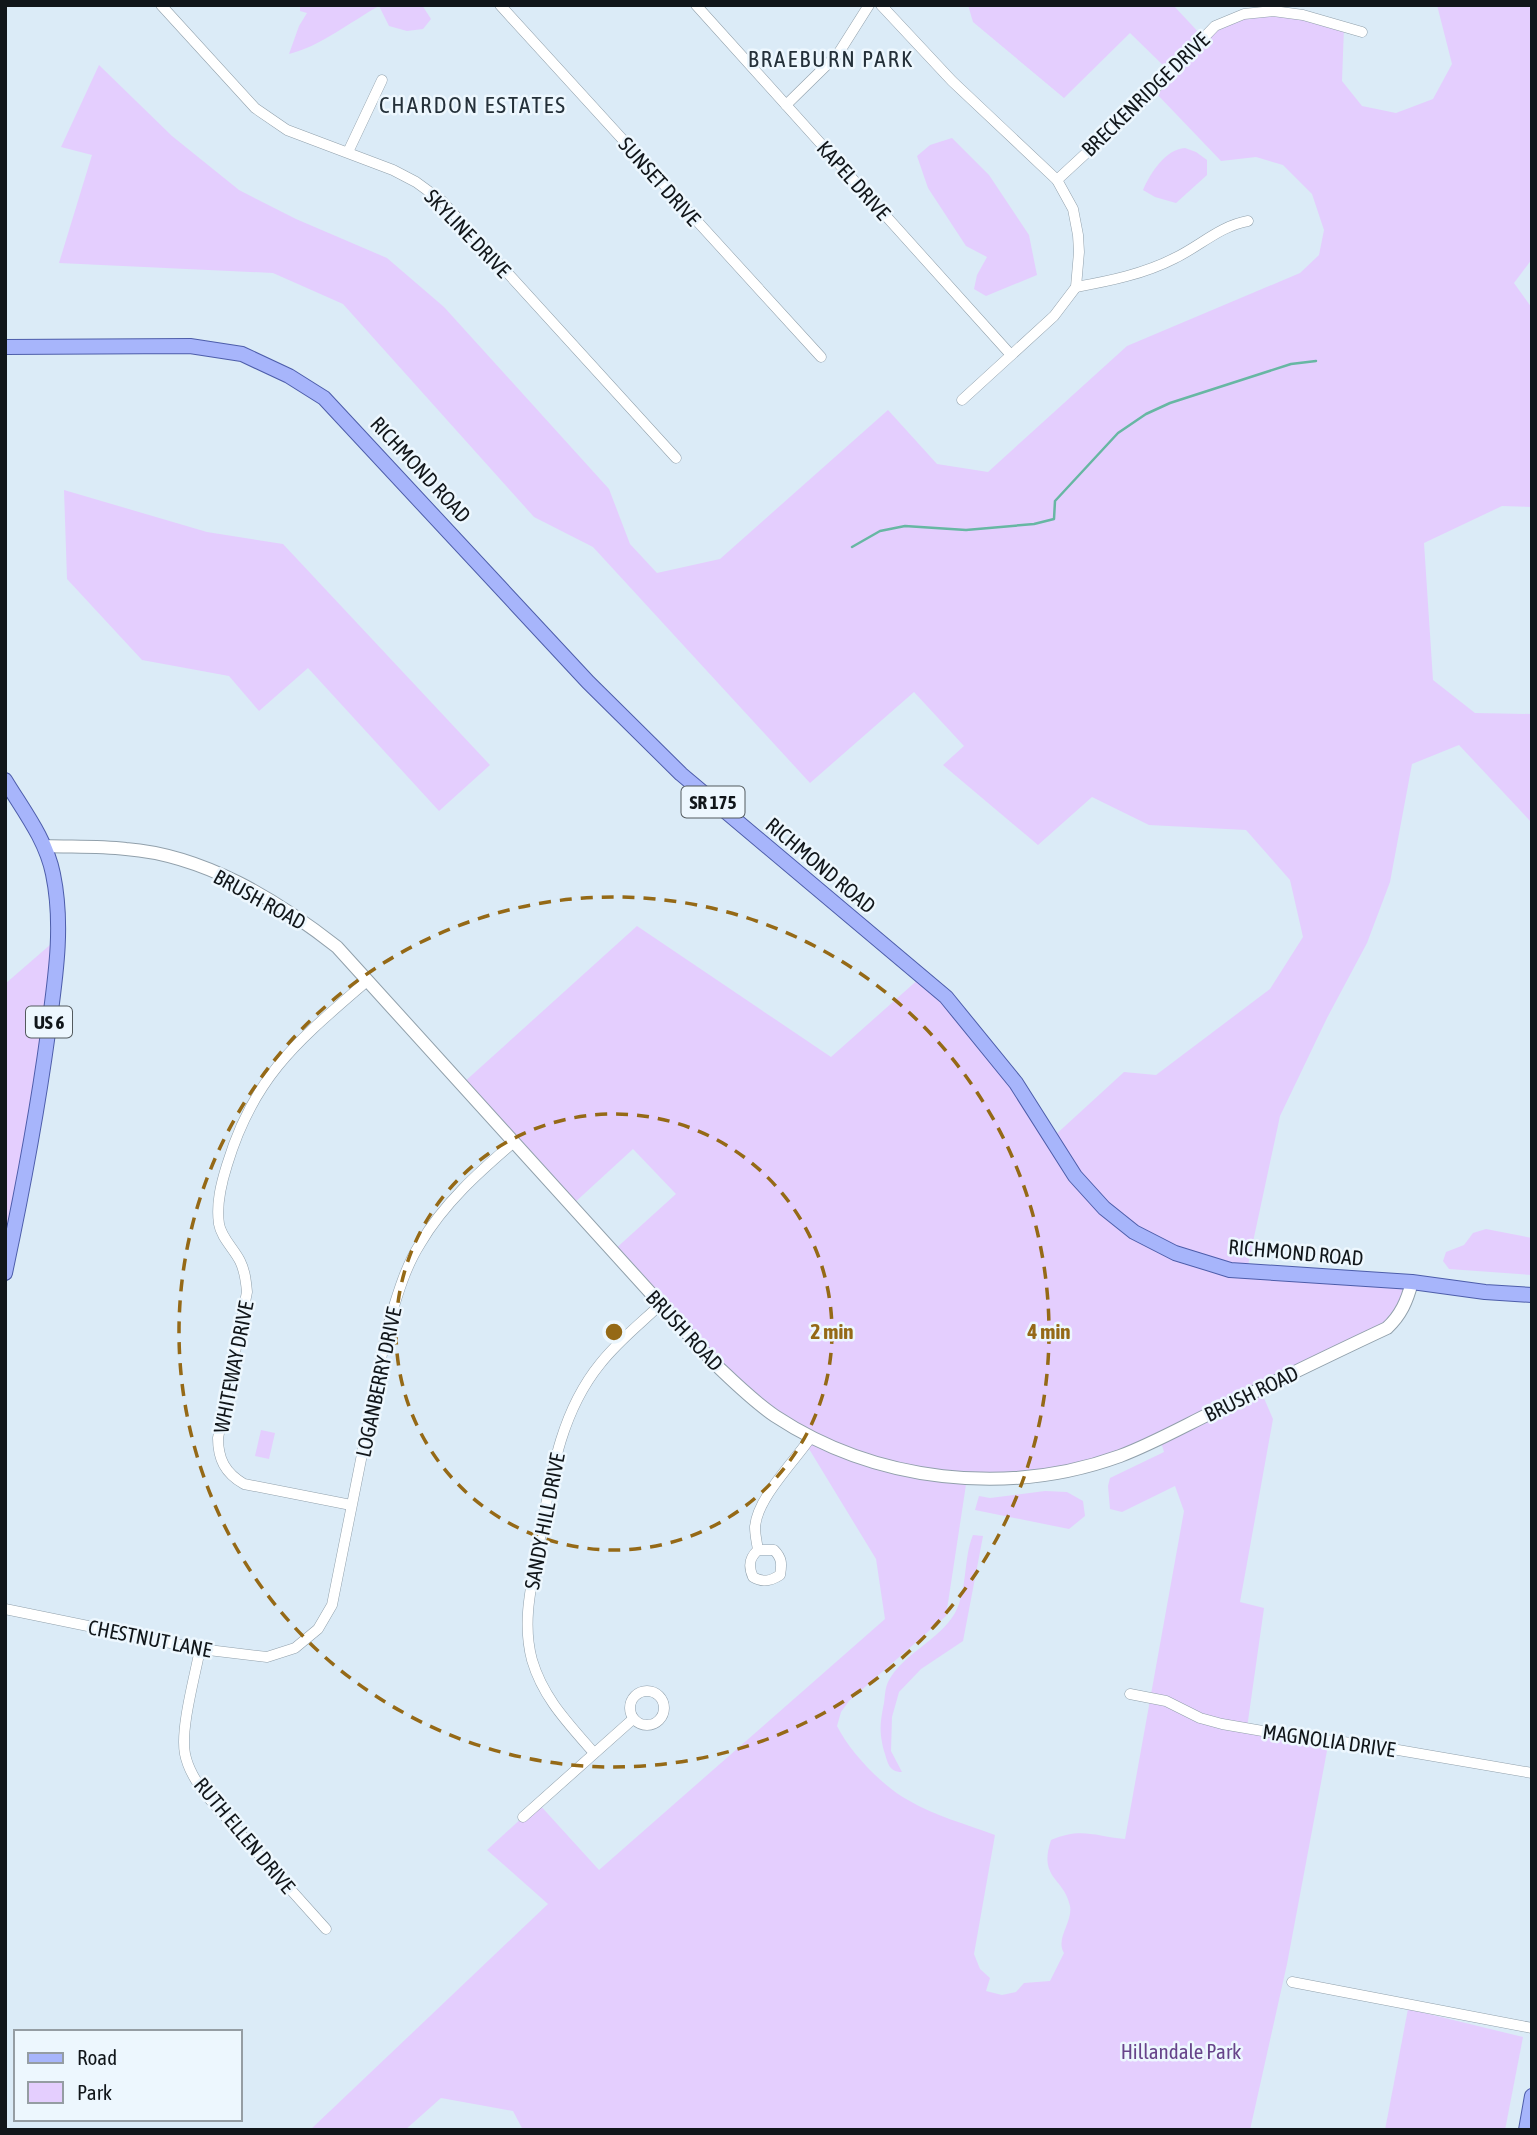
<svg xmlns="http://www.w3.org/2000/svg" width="1537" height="2135" viewBox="0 0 1537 2135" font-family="'Asap Condensed',sans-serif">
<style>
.green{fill:#e4cefe;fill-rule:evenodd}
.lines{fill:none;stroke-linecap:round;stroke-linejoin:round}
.stream{stroke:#67b7a3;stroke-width:2.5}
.minor-casing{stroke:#91a0ab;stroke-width:11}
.tertiary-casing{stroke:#91a0ab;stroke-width:14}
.primary-casing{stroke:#4d5daa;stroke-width:16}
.minor{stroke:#fff;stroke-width:10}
.tertiary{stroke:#fff;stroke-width:12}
.primary{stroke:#a7b5fb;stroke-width:14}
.ring{fill:none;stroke:#956916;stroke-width:3.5;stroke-dasharray:12 9}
.labels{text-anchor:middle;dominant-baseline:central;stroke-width:5;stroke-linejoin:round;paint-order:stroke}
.shield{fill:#edf7fe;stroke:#535a5e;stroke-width:2}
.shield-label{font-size:19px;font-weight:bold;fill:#11161a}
.street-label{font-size:21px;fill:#11161a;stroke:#edf7fe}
.park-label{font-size:21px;fill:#67448a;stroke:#edf7fe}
.neighbourhood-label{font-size:23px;letter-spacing:2px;fill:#243039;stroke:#edf7fe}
.centre{fill:#956916;stroke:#edf7fe;stroke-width:3.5}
.ring-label{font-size:21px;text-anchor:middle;font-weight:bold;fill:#956916;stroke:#edf7fe;stroke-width:5;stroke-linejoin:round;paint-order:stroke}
</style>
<rect width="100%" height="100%" fill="#dbebf7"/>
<g class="green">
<path d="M 300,5 L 422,5 L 431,19 L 423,29 L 407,31 L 389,26 L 379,6 C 350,22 321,46 289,54 L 299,26 L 307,13 L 300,11 Z"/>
<path d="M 968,5 L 1173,5 L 1203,37 L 1215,26 L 1273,11 L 1344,27 L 1342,81 L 1362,106 L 1396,113 L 1433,99 L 1452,64 L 1437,5 L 1532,5 L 1532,259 L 1514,283 L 1532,308 L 1532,507 L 1502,506 L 1424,543 L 1433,680 L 1475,713 L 1532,714 L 1532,823 L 1459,745 L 1412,764 L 1390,882 L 1367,943 L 1327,1018 L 1280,1116 L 1247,1270 L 1412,1282 L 1396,1320 L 1260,1389 L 1273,1419 L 1240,1602 L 1264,1608 L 1247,1728 L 1329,1740 L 1287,1964 L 1250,2130 L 523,2130 L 513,2111 L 441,2098 L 405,2130 L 310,2130 L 548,1904 L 487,1850 L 538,1803 L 599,1870 L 885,1619 L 876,1559 L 806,1444 L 811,1436 L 747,1394 L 613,1251 L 676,1194 L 633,1149 L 572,1205 L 462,1084 L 637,926 L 831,1057 L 921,977 L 941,994 L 1052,1138 L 1124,1072 L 1156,1075 L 1270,989 L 1303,937 L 1290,880 L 1246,830 L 1149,825 L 1092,797 L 1038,845 L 943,765 L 964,746 L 914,692 L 810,783 L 593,547 L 534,517 L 343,304 L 273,273 L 59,263 L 92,155 L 61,147 L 99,65 L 172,136 L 239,190 L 296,219 L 387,258 L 444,307 L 609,489 L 630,544 L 657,573 L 720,559 L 888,410 L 937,464 L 988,472 L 1127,346 L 1300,273 L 1319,255 L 1324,230 L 1312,194 L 1283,165 L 1256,157 L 1221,161 L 1153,90 L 1170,72 L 1130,33 L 1064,98 L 973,22 ZM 1160,1439 L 1164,1452 L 1110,1478 L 1108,1486 L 1110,1509 L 1122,1512 L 1175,1486 L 1184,1511 L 1125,1839 C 1094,1836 1081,1827 1051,1840 C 1038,1879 1064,1877 1070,1906 C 1073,1922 1055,1939 1064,1953 L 1050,1981 L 1024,1983 L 1016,1992 L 1002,1995 L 986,1991 L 990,1978 L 980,1969 L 974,1954 L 995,1835 C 966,1824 935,1816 908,1800 C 882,1786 850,1752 837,1726 L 841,1712 L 849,1701 L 946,1616 L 967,1478 L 1053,1475 Z"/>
<path d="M 952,138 L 989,175 L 1029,235 L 1037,275 L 986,296 L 974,289 L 977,275 L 987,257 L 966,246 L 928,188 L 917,156 L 930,145 Z"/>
<path d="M 1185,148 L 1196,152 L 1207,160 L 1207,175 L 1176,203 L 1155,197 L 1143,190 C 1150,173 1166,149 1185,148 Z"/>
<path d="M 64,490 L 207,532 L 283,544 L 490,765 L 439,811 L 308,668 L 259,711 L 229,676 L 142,660 L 67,579 Z"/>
<path d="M 58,938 L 14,1229 L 5,1227 L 5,984 Z"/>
<path d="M 1486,1229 L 1532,1238 L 1532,1275 L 1449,1269 L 1443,1261 L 1446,1252 L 1464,1245 L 1473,1233 Z"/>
<path d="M 261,1430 L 275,1433 L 269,1459 L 255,1456 Z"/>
<path d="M 1045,1491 L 1067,1492 L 1083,1501 L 1085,1516 L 1069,1529 L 975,1510 L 979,1496 L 990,1498 Z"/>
<path d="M 973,1535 L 983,1536 L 963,1641 L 921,1669 L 899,1692 L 892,1717 L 891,1751 L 902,1772 C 888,1772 888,1762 884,1751 C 879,1731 880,1723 884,1703 C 885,1697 885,1688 888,1682 C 903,1653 939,1641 955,1613 C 968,1589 963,1559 973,1535 Z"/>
<path d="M 1408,2009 L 1523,2037 L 1505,2130 L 1385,2130 Z"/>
</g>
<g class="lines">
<path class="stream" d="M 852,547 L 880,531 L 905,526 L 966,530 L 1034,524 L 1054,519 L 1055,501 L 1118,433 L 1146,414 L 1170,403 L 1291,364 L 1316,361"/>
<defs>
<g id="minor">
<path d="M 161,5 L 255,108 L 287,130 L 393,170 L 416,182 L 442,201 L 676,458"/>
<path d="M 500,5 L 821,357"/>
<path d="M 696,5 L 1011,355"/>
<path d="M 881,5 L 952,81 L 1057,180 L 1073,209 L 1078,235 L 1079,252 L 1076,287 L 1054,316 L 962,400"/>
<path d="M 786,105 L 838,54 L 869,5"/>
<path d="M 348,152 L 382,80"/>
<path d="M 1057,180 L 1148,96 L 1215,26 L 1244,14 L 1273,11 L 1303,15 L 1362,32"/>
<path d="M 1076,287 C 1109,281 1144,274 1175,258 C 1200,246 1220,226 1248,221"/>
<path d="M 351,1505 L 244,1484 C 225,1473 218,1459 218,1438 L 247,1292 C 246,1281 245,1271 240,1261 C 234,1249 221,1237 219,1224 C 216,1204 221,1184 227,1165 C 254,1075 299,1040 367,981"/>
<path d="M 758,1550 L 774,1550 C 782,1558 782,1564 780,1575 C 771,1581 763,1583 753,1577 C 748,1566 749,1558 758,1550 C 757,1543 755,1535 755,1527 C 757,1498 795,1461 811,1437"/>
<path d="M 5,1609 L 200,1649 L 267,1657 L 295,1648 L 318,1629 L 332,1605 L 387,1329 C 396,1300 404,1269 420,1244 C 444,1203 479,1172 514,1142"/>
<path d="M 200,1649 C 195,1676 180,1729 185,1754 C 188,1769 196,1781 205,1794 L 326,1929"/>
<circle cx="647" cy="1708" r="17"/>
<path d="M 1130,1694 L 1166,1701 L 1200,1718 L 1222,1724 L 1291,1736 L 1369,1745 L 1532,1773"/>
<path d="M 594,1753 C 569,1724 543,1698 532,1660 C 522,1623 531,1587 538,1549 C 550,1485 557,1417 600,1364 C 618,1341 640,1324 661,1304"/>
<path d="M 523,1817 L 633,1719"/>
<path d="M 1292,1982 L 1532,2028"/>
</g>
<path id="tertiary" d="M 45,846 C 72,847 99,846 126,849 C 204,855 277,900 337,947 L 715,1364 C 734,1382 753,1401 775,1416 C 875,1482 1007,1497 1120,1456 C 1152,1444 1184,1426 1215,1411 C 1272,1383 1329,1355 1387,1328 C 1401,1315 1407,1301 1412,1282"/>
<g id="primary">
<path d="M 5,347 L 190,346 L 242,354 L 289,376 L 324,398 L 588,682 L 681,774 L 946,997 L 1016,1083 L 1075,1176 L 1104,1208 L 1134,1232 L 1175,1253 L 1230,1270 L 1412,1282 L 1485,1292 L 1532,1295"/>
<path d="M 5,780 C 23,810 46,839 53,874 C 64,927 55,980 48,1033 C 37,1114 22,1193 5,1273"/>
<path d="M 1526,2130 L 1532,2096"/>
</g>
</defs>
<use href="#minor" class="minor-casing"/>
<use href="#tertiary" class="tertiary-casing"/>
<use href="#primary" class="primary-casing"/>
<use href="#minor" class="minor"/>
<use href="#tertiary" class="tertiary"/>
<use href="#primary" class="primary"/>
</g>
<g class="ring">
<circle cx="614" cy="1332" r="218"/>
<circle cx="614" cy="1332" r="435"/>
</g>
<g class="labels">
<g class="shield">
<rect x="681.5" y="786.5" width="63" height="31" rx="5"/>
<rect x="26" y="1006.5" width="46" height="31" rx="5"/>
</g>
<g class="shield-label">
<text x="713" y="802">SR 175</text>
<text x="49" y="1022">US 6</text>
</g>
<g class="street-label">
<text transform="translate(1145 94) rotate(-44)">BRECKENRIDGE DRIVE</text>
<text transform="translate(854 180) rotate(48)">KAPEL DRIVE</text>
<text transform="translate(660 181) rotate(48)">SUNSET DRIVE</text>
<text transform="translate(468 233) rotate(46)">SKYLINE DRIVE</text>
<text transform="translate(421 469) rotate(47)">RICHMOND ROAD</text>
<text transform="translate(821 865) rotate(40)">RICHMOND ROAD</text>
<text transform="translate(260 899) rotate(29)">BRUSH ROAD</text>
<text transform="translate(1296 1252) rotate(5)">RICHMOND ROAD</text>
<text transform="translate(685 1330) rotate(47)">BRUSH ROAD</text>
<text transform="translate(233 1367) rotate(-79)">WHITEWAY DRIVE</text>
<text transform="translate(378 1382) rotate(-78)">LOGANBERRY DRIVE</text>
<text transform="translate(1251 1393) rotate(-26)">BRUSH ROAD</text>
<text transform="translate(544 1521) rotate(-79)">SANDY HILL DRIVE</text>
<text transform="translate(150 1638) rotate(11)">CHESTNUT LANE</text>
<text transform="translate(1329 1740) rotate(8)">MAGNOLIA DRIVE</text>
<text transform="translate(245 1835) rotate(50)">RUTH ELLEN DRIVE</text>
</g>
<g class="park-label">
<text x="1181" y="2051">Hillandale Park</text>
</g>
<g class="neighbourhood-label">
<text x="831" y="59">BRAEBURN PARK</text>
<text x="473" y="105">CHARDON ESTATES</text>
</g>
</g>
<circle cx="614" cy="1332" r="10" class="centre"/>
<g class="ring-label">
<text x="832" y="1339">2 min</text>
<text x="1049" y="1339">4 min</text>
</g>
<rect width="1537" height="2135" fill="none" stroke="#11161a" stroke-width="14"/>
<rect x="14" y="2030" width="228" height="91" fill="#edf7fe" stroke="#959da3" stroke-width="2"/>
<rect x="28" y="2053" width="35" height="10" fill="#a7b5fb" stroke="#959da3" stroke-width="2"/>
<text x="77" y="2065" font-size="21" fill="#11161a">Road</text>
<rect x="28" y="2082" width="35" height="21" fill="#e4cefe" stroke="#959da3" stroke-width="2"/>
<text x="77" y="2100" font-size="21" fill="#11161a">Park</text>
</svg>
